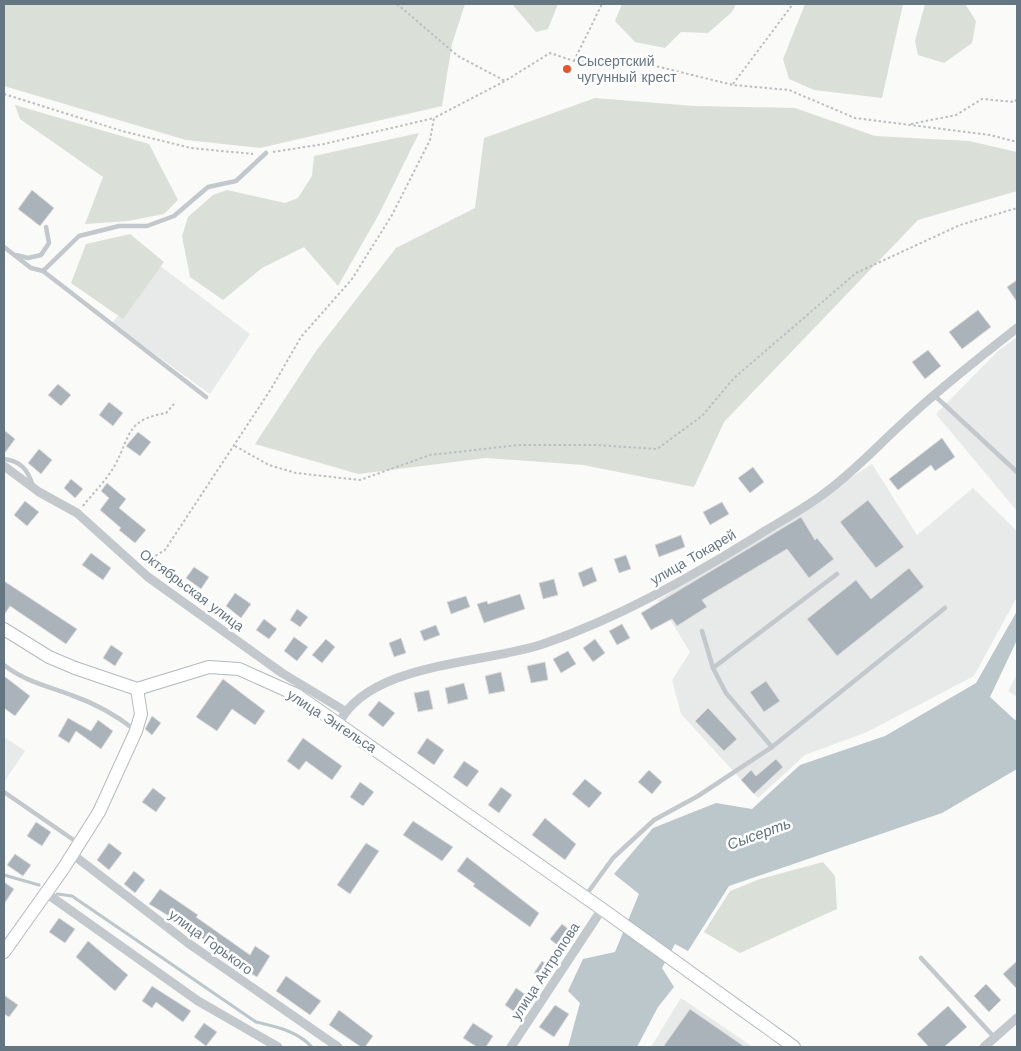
<svg xmlns="http://www.w3.org/2000/svg" width="1021" height="1051" viewBox="0 0 1021 1051" font-family="'Work Sans',sans-serif">
<style>
.built{fill:#e8e9e9}
.green{fill:#dadfd7}
.water{fill:#bbc7cb}
.lines{fill:none;stroke-linecap:round;stroke-linejoin:round}
.stream{stroke:#bbc7cb;stroke-width:3}
.building{fill:#aab3b9;stroke:#dcdcda}
.secondary-casing{stroke:#b3babf;stroke-width:14}
.path{stroke:#bbbfc2;stroke-width:2;stroke-dasharray:2.5 2.5;stroke-linecap:butt}
.lane{stroke:#c3c8cc;stroke-width:4.5}
.street{stroke:#c3c8cc;stroke-width:9}
.secondary{stroke:#fff;stroke-width:12}
.poi-dot{fill:#e4572e;stroke:#fff;stroke-width:2}
.labels{text-anchor:middle;dominant-baseline:central;stroke-width:5;stroke-linejoin:round;paint-order:stroke}
.poi-label{font-size:14px;fill:#657683;stroke:#fff;text-anchor:start}
.street-label{font-size:14px;fill:#657683;stroke:#fff}
.water-label{font-size:15px;font-style:italic;fill:#60757c;stroke:#fff}
</style>
<rect width="100%" height="100%" fill="#fafaf8"/>
<g class="built">
<path d="M 159,265 L 250,334 L 210,394 L 112,323 Z"/>
<path d="M 1017,337 L 1017,511 L 936,414 L 998,351 Z"/>
<path d="M 872,464 L 917,535 L 973,488 L 1017,531 L 1017,597 L 974,676 L 867,732 L 805,755 L 758,798 L 681,714 L 672,680 L 690,652 L 658,600 Z"/>
<path d="M 1017,674 L 1017,697 L 1008,691 Z"/>
<path d="M 4,737 L 25,751 L 4,782 Z"/>
<path d="M 681,998 L 753,1047 L 651,1047 Z"/>
</g>
<g class="green">
<path d="M 4,4 L 465,4 L 452,44 L 442,106 L 260,148 L 186,140 L 4,86 Z"/>
<path d="M 512,4 L 558,4 L 548,29 L 536,32 Z"/>
<path d="M 622,4 L 736,4 L 732,12 L 708,33 L 681,32 L 665,48 L 635,42 L 615,21 Z"/>
<path d="M 805,4 L 903,4 L 882,98 L 814,90 L 789,79 L 783,59 Z"/>
<path d="M 925,4 L 965,4 L 976,21 L 972,43 L 944,63 L 918,55 L 915,41 Z"/>
<path d="M 595,98 L 694,106 L 795,108 L 875,136 L 969,141 L 1017,152 L 1017,191 L 918,220 L 724,422 L 694,487 L 583,465 L 486,458 L 358,474 L 255,444 L 316,351 L 396,248 L 475,208 L 484,138 Z"/>
<path d="M 15,105 L 149,144 L 178,200 L 164,214 L 128,221 L 85,224 L 103,177 L 20,119 Z"/>
<path d="M 419,133 L 379,214 L 338,286 L 304,247 L 262,268 L 223,300 L 190,277 L 182,236 L 188,217 L 213,195 L 227,190 L 285,203 L 298,198 L 312,176 L 314,156 Z"/>
<path d="M 130,234 L 164,262 L 123,319 L 71,283 L 86,244 Z"/>
<path d="M 823,862 L 835,876 L 837,909 L 740,953 L 704,932 L 730,891 L 760,879 Z"/>
</g>
<path class="water" d="M 1017,611 L 1017,640 L 990,697 L 1015,720 L 1017,719 L 1017,769 L 942,813 L 729,886 L 688,951 L 675,944 L 662,968 L 674,987 L 658,1007 L 637,1047 L 568,1047 L 580,1003 L 568,991 L 583,959 L 615,952 L 639,894 L 614,874 L 653,828 L 716,803 L 752,809 L 800,765 L 885,736 L 976,683 Z"/>
<g class="lines">
<g class="stream">
<path d="M 4,875 L 39,885"/>
<path d="M 57,894 L 72,896 L 256,1022 C 277,1027 297,1031 312,1047"/>
</g>
</g>
<g class="building">
<path d="M 32,190 L 54,208 L 40,226 L 18,209 Z"/>
<path d="M 1017,280 L 1017,302 L 1007,287 Z"/>
<path d="M 978,310 L 991,327 L 962,349 L 949,332 Z"/>
<path d="M 928,350 L 941,366 L 925,379 L 912,362 Z"/>
<path d="M 58,384 L 71,395 L 61,406 L 48,395 Z"/>
<path d="M 109,402 L 123,413 L 113,426 L 99,415 Z"/>
<path d="M 4,430 L 15,439 L 4,454 Z"/>
<path d="M 138,432 L 151,442 L 140,456 L 126,446 Z"/>
<path d="M 942,438 L 955,457 L 935,471 L 931,465 L 898,490 L 889,479 Z"/>
<path d="M 39,449 L 52,460 L 41,474 L 28,463 Z"/>
<path d="M 753,467 L 764,482 L 750,493 L 738,478 Z"/>
<path d="M 71,479 L 83,489 L 75,498 L 64,488 Z"/>
<path d="M 107,483 L 126,499 L 119,508 L 146,530 L 135,543 L 119,530 L 121,528 L 100,510 L 109,498 L 101,491 Z"/>
<path d="M 868,500 L 904,547 L 876,568 L 840,522 Z"/>
<path d="M 25,501 L 39,512 L 27,526 L 14,515 Z"/>
<path d="M 722,502 L 729,514 L 710,525 L 703,512 Z"/>
<path d="M 801,517 L 815,540 L 817,538 L 834,559 L 809,578 L 787,549 L 702,600 L 707,607 L 677,626 L 672,619 L 651,630 L 641,613 Z"/>
<path d="M 681,535 L 685,547 L 659,557 L 655,545 Z"/>
<path d="M 91,553 L 111,568 L 103,580 L 82,565 Z"/>
<path d="M 626,555 L 631,569 L 619,573 L 614,559 Z"/>
<path d="M 194,567 L 209,577 L 201,589 L 186,578 Z"/>
<path d="M 592,567 L 597,581 L 583,587 L 578,573 Z"/>
<path d="M 909,568 L 924,587 L 837,656 L 807,619 L 856,580 L 871,599 Z"/>
<path d="M 554,579 L 558,595 L 543,599 L 539,583 Z"/>
<path d="M 4,581 L 77,629 L 66,644 L 10,606 L 4,615 Z"/>
<path d="M 235,593 L 251,604 L 241,618 L 226,606 Z"/>
<path d="M 520,594 L 525,609 L 484,623 L 477,604 L 487,601 L 488,604 Z"/>
<path d="M 466,596 L 470,607 L 451,614 L 447,602 Z"/>
<path d="M 297,609 L 308,617 L 300,627 L 290,620 Z"/>
<path d="M 264,619 L 277,629 L 269,639 L 256,630 Z"/>
<path d="M 622,624 L 630,638 L 617,645 L 609,631 Z"/>
<path d="M 436,625 L 440,635 L 424,641 L 420,631 Z"/>
<path d="M 294,637 L 308,647 L 297,661 L 284,651 Z"/>
<path d="M 401,638 L 406,653 L 394,657 L 389,643 Z"/>
<path d="M 326,639 L 335,647 L 322,663 L 312,655 Z"/>
<path d="M 595,639 L 605,653 L 593,662 L 583,648 Z"/>
<path d="M 111,645 L 123,653 L 115,666 L 103,658 Z"/>
<path d="M 568,651 L 576,664 L 561,673 L 553,659 Z"/>
<path d="M 545,662 L 548,680 L 531,683 L 527,666 Z"/>
<path d="M 501,672 L 505,691 L 489,694 L 485,676 Z"/>
<path d="M 4,676 L 30,696 L 15,716 L 4,708 Z"/>
<path d="M 223,679 L 265,711 L 255,725 L 232,709 L 217,731 L 196,717 Z"/>
<path d="M 766,681 L 780,701 L 764,712 L 750,692 Z"/>
<path d="M 464,683 L 468,699 L 448,704 L 445,688 Z"/>
<path d="M 429,690 L 433,709 L 418,712 L 414,693 Z"/>
<path d="M 379,701 L 395,713 L 383,727 L 368,715 Z"/>
<path d="M 708,708 L 737,739 L 724,751 L 695,721 Z"/>
<path d="M 152,716 L 161,723 L 152,735 L 145,729 Z"/>
<path d="M 68,718 L 91,731 L 98,720 L 113,731 L 101,749 L 76,731 L 69,743 L 58,736 Z"/>
<path d="M 303,738 L 342,766 L 332,780 L 306,761 L 299,770 L 287,761 Z"/>
<path d="M 427,738 L 444,750 L 434,765 L 417,753 Z"/>
<path d="M 776,759 L 783,767 L 754,794 L 741,780 L 751,770 L 756,776 Z"/>
<path d="M 464,761 L 479,771 L 467,787 L 453,777 Z"/>
<path d="M 649,770 L 662,782 L 652,794 L 638,782 Z"/>
<path d="M 585,779 L 602,793 L 589,808 L 572,794 Z"/>
<path d="M 360,782 L 374,792 L 363,806 L 350,797 Z"/>
<path d="M 501,787 L 512,795 L 499,813 L 488,805 Z"/>
<path d="M 153,788 L 166,798 L 156,812 L 142,802 Z"/>
<path d="M 545,818 L 576,844 L 565,860 L 532,835 Z"/>
<path d="M 413,821 L 453,847 L 442,861 L 403,835 Z"/>
<path d="M 36,822 L 51,832 L 42,846 L 27,836 Z"/>
<path d="M 109,843 L 122,853 L 109,870 L 97,860 Z"/>
<path d="M 366,843 L 379,851 L 350,894 L 337,885 Z"/>
<path d="M 15,854 L 31,865 L 23,876 L 7,865 Z"/>
<path d="M 467,857 L 539,913 L 530,927 L 473,886 L 475,884 L 457,871 Z"/>
<path d="M 134,871 L 145,880 L 135,893 L 124,884 Z"/>
<path d="M 4,882 L 14,889 L 4,904 Z"/>
<path d="M 160,889 L 198,915 L 196,917 L 250,955 L 255,946 L 270,956 L 257,977 L 234,963 L 189,928 L 149,904 Z"/>
<path d="M 59,918 L 75,929 L 65,943 L 49,932 Z"/>
<path d="M 562,924 L 576,935 L 564,951 L 550,939 Z"/>
<path d="M 88,941 L 128,975 L 115,991 L 76,957 Z"/>
<path d="M 542,961 L 553,969 L 545,980 L 534,973 Z"/>
<path d="M 1017,961 L 1017,989 L 1003,974 Z"/>
<path d="M 286,976 L 321,1001 L 310,1015 L 276,991 Z"/>
<path d="M 986,984 L 1001,1000 L 989,1012 L 974,996 Z"/>
<path d="M 152,986 L 191,1011 L 183,1022 L 156,1002 L 152,1008 L 142,1001 Z"/>
<path d="M 516,988 L 532,999 L 520,1016 L 505,1005 Z"/>
<path d="M 4,995 L 18,1005 L 9,1017 L 4,1014 Z"/>
<path d="M 555,1005 L 569,1014 L 554,1037 L 539,1027 Z"/>
<path d="M 948,1006 L 967,1027 L 944,1047 L 929,1047 L 917,1034 Z"/>
<path d="M 690,1009 L 745,1047 L 663,1047 Z"/>
<path d="M 339,1010 L 373,1036 L 365,1047 L 361,1047 L 329,1025 Z"/>
<path d="M 204,1023 L 217,1032 L 206,1046 L 194,1037 Z"/>
<path d="M 473,1023 L 493,1036 L 486,1047 L 477,1047 L 463,1038 Z"/>
</g>
<g class="lines">
<defs>
<g id="secondary">
<path d="M 4,629 L 49,657 L 75,668 L 137,689 L 209,667 L 239,669 L 297,695 L 602,909 L 794,1047"/>
<path d="M 4,952 L 63,869 L 99,812 L 136,731 L 141,714 L 137,689"/>
</g>
</defs>
<use href="#secondary" class="secondary-casing"/>
<g class="path">
<path d="M 397,4 L 458,56 L 505,81"/>
<path d="M 574,61 L 602,4"/>
<path d="M 733,84 L 793,4"/>
<path d="M 4,94 L 122,131 L 191,148 L 253,154"/>
<path d="M 911,124 L 956,115 L 982,99 L 1015,102 L 1017,98"/>
<path d="M 273,152 L 324,144 L 434,118"/>
<path d="M 235,446 L 269,465 L 296,473 L 360,480 L 430,455 L 519,445 L 596,445 L 657,449 L 702,416 L 734,378 L 856,273 L 960,225 L 1017,208"/>
<path d="M 83,506 C 93,493 107,480 115,465 C 131,435 126,420 166,413 L 174,404"/>
<path d="M 147,561 L 165,550 L 271,389 L 301,337 L 352,279 L 392,215 L 430,140 L 434,118 L 505,81 L 550,53 L 574,61 L 635,61 L 733,85 L 789,90 L 855,118 L 990,135 L 1017,142"/>
</g>
<g class="lane">
<path d="M 4,247 L 31,268 L 43,271 L 206,397"/>
<path d="M 16,255 L 28,258 L 41,255 L 49,243 L 46,227"/>
<path d="M 43,271 L 79,236 L 119,226 L 147,226 L 174,216 L 208,187 L 236,181 L 266,153"/>
<path d="M 935,396 L 1017,472"/>
<path d="M 4,459 C 21,461 28,470 33,486"/>
<path d="M 4,665 C 24,681 47,686 71,695 C 94,703 116,715 135,730"/>
<path d="M 713,668 L 837,574"/>
<path d="M 772,747 L 945,608"/>
<path d="M 4,792 L 78,843"/>
<path d="M 586,895 L 613,858 L 654,820 L 698,796 L 772,747 L 726,693 L 713,668 L 702,631"/>
<path d="M 921,958 L 995,1038"/>
</g>
<g class="street">
<path d="M 4,466 L 39,492 L 77,513 L 148,577 L 282,673 L 345,711"/>
<path d="M 339,723 C 370,662 484,664 543,644 C 619,618 689,578 757,536 C 779,522 802,510 822,495 C 853,473 878,445 906,420 C 941,387 979,358 1017,328"/>
<path d="M 72,854 L 188,943 L 338,1047"/>
<path d="M 46,893 L 198,1001 L 278,1047"/>
<path d="M 511,1047 L 602,909"/>
<path d="M 984,1047 L 1017,1018"/>
</g>
<use href="#secondary" class="secondary"/>
</g>
<circle class="poi-dot" cx="567" cy="69" r="5"/>
<g class="labels">
<g class="poi-label">
<text x="577" y="61">Сысертский<tspan x="577" dy="16">чугунный крест</tspan></text>
</g>
<g class="street-label">
<text transform="translate(693 557) rotate(-30)">улица Токарей</text>
<text transform="translate(192 590) rotate(37)">Октябрьская улица</text>
<text transform="translate(332 721) rotate(33)">улица Энгельса</text>
<text transform="translate(211 942) rotate(36)">улица Горького</text>
<text transform="translate(545 971) rotate(-57)">улица Антропова</text>
</g>
<g class="water-label">
<text transform="translate(759 834) rotate(-20)">Сысерть</text>
</g>
</g>
<rect width="1021" height="1051" fill="none" stroke="#657683" stroke-width="10"/>
</svg>
